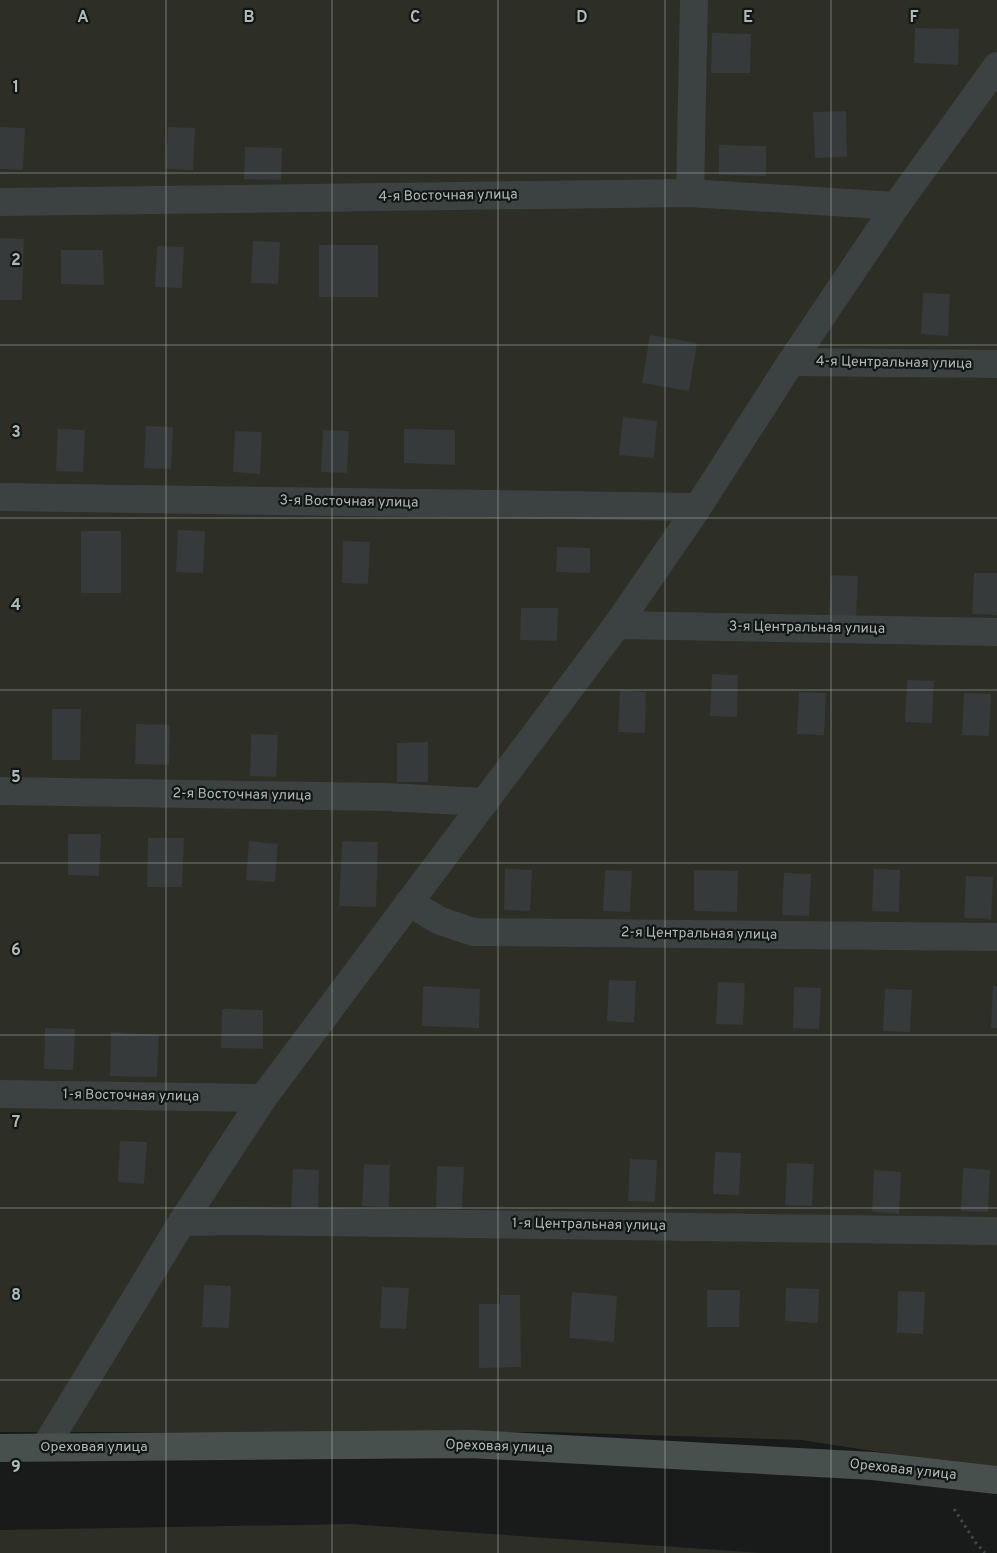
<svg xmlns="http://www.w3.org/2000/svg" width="997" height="1553" viewBox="0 0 997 1553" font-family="Overpass,sans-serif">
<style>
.green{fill:#2d2e25}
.building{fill:#363a3a}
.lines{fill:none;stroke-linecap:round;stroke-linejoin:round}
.path{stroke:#404745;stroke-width:3;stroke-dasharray:2.5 4;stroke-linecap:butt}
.minor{stroke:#3c4241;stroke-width:28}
.secondary{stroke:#48504e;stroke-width:28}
.grid{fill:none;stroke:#acbbb6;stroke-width:1;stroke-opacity:0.55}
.labels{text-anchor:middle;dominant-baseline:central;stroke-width:4.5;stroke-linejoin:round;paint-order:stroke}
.street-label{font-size:14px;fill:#acbbb6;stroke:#141616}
.grid-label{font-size:16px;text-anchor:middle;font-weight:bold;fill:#acbbb6;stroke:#141616;stroke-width:4.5;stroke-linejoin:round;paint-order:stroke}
</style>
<rect width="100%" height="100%" fill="#191b1b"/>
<g class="green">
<path d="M 0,0 L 997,0 L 997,1470 L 801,1440 L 551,1432 L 0,1432 Z"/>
<path d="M 349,1524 L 762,1553 L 0,1553 L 0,1530 Z"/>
</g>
<g class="building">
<path d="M 915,28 L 959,29 L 958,65 L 914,63 Z"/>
<path d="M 712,33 L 751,34 L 750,73 L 711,73 Z"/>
<path d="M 846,111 L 847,157 L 815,158 L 813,112 Z"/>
<path d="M 0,127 L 25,128 L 23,170 L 0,169 Z"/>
<path d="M 168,127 L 195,128 L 193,170 L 166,169 Z"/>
<path d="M 719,145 L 766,146 L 766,176 L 719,175 Z"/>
<path d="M 245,147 L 282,148 L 281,180 L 244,179 Z"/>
<path d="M 0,238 L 24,239 L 22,300 L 0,300 Z"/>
<path d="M 253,241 L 280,242 L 278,284 L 251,283 Z"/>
<rect x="319" y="245" width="59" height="52"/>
<path d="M 157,246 L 184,247 L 182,288 L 155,287 Z"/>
<path d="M 61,250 L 103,250 L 104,285 L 61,284 Z"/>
<path d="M 923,293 L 950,294 L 948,336 L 921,334 Z"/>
<path d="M 650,335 L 697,343 L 689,391 L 642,383 Z"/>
<path d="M 623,417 L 657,421 L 654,458 L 619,455 Z"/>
<path d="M 146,426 L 173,427 L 171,469 L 144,468 Z"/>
<path d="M 58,429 L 85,430 L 83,472 L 56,471 Z"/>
<path d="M 404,429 L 455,430 L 455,465 L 404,463 Z"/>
<path d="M 323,430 L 349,431 L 347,473 L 321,472 Z"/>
<path d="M 235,431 L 262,432 L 260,474 L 233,472 Z"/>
<path d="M 178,530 L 205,531 L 203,573 L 176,572 Z"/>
<rect x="81" y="531" width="40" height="62"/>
<path d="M 343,541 L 370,542 L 368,584 L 342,583 Z"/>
<path d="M 557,547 L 590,548 L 590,573 L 556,572 Z"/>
<path d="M 974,573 L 997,573 L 997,615 L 972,614 Z"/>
<path d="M 831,575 L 858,576 L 856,618 L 829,617 Z"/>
<path d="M 521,608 L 558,608 L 557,641 L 520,640 Z"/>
<path d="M 712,674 L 738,675 L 737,717 L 710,716 Z"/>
<path d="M 907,680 L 934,681 L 932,723 L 905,722 Z"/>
<path d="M 620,690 L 646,692 L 645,733 L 618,732 Z"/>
<path d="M 799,692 L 826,693 L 824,735 L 797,734 Z"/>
<path d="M 964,693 L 991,694 L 989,736 L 962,735 Z"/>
<path d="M 52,709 L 81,709 L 80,760 L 52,760 Z"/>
<path d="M 136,724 L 170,725 L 169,765 L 135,764 Z"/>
<path d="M 251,734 L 278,735 L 276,777 L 250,776 Z"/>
<path d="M 428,742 L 428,782 L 397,782 L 397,743 Z"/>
<path d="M 68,834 L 101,834 L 99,876 L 68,875 Z"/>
<path d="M 148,838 L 184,838 L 182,887 L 147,887 Z"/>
<path d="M 249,841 L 278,844 L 275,882 L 246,880 Z"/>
<path d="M 342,841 L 378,842 L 376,907 L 339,906 Z"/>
<path d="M 505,869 L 532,870 L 530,911 L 504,910 Z"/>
<path d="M 874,869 L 900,870 L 899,912 L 872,911 Z"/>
<path d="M 605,870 L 632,871 L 630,912 L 603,911 Z"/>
<path d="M 694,870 L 738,871 L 737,912 L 694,911 Z"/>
<path d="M 784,873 L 811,874 L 809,916 L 782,915 Z"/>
<path d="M 966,876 L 993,877 L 991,919 L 964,918 Z"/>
<path d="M 609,980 L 636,981 L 634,1023 L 607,1021 Z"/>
<path d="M 718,982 L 745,983 L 743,1025 L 716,1024 Z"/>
<path d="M 423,986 L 480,989 L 479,1028 L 422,1026 Z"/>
<path d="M 993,986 L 997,986 L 997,1028 L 991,1028 Z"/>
<path d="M 794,987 L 821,988 L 819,1029 L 793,1028 Z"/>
<path d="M 885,989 L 912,990 L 910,1032 L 883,1031 Z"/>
<path d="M 222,1009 L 263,1010 L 263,1049 L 221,1048 Z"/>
<path d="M 45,1028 L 75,1029 L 73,1070 L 44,1069 Z"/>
<path d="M 111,1032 L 159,1035 L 157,1077 L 110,1076 Z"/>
<path d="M 120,1141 L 147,1142 L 144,1184 L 118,1182 Z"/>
<path d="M 715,1152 L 741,1153 L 739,1195 L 713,1194 Z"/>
<path d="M 630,1159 L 657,1160 L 655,1202 L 628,1201 Z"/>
<path d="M 787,1163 L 814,1164 L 812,1206 L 785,1205 Z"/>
<path d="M 364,1164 L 390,1165 L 389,1207 L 362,1206 Z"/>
<path d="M 437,1166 L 464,1167 L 462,1209 L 436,1208 Z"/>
<path d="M 963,1168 L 990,1170 L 988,1212 L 961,1211 Z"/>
<path d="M 293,1169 L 319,1170 L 318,1212 L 291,1211 Z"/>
<path d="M 874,1170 L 901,1172 L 899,1214 L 872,1212 Z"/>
<path d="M 204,1285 L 231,1286 L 229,1328 L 202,1327 Z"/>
<path d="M 382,1287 L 409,1288 L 406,1329 L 380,1328 Z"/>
<path d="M 786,1288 L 819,1289 L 818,1323 L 785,1321 Z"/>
<path d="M 707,1290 L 740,1290 L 739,1327 L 707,1327 Z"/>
<path d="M 898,1291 L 925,1292 L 923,1334 L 897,1333 Z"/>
<path d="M 572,1292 L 617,1296 L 614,1342 L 569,1338 Z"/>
<path d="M 500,1295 L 520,1295 L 521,1367 L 479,1368 L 479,1304 L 500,1304 Z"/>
</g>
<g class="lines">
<path class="path" d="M 954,1509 L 976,1543 L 985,1553"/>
<g class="minor">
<path d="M 690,193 L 694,0"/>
<path d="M 0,202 L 690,193 L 896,206"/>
<path d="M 791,362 L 997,364"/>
<path d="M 0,497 L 698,507"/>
<path d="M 617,625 L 997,632"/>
<path d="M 0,791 L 385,797 L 484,802"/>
<path d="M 409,902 L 438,920 L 473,932 L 997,937"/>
<path d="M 0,1094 L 263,1098"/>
<path d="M 182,1222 L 236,1221 L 997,1231"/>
<path d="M 45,1447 L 182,1222 L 263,1098 L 617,625 L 698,507 L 791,362 L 896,206 L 997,66"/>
</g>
<path class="secondary" d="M 0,1448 L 471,1444 L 873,1466 L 997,1480"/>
</g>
<path class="grid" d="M 166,0 L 166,1553M 332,0 L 332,1553M 498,0 L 498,1553M 665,0 L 665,1553M 831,0 L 831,1553M 0,173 L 997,173M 0,345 L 997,345M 0,518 L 997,518M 0,690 L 997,690M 0,863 L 997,863M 0,1035 L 997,1035M 0,1208 L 997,1208M 0,1380 L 997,1380"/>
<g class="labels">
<g class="street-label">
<text transform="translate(448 196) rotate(-1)">4-я Восточная улица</text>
<text transform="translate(894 363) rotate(1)">4-я Центральная улица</text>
<text transform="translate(349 502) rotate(1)">3-я Восточная улица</text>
<text transform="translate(807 628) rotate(1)">3-я Центральная улица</text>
<text transform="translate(242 795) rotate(1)">2-я Восточная улица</text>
<text transform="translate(699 934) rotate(1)">2-я Центральная улица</text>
<text transform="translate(131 1096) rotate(1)">1-я Восточная улица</text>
<text transform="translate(589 1225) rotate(1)">1-я Центральная улица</text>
<text x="94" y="1447">Ореховая улица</text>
<text transform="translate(499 1447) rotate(2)">Ореховая улица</text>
<text transform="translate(903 1470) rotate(6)">Ореховая улица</text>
</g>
</g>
<g class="grid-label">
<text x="83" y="22">A</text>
<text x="249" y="22">B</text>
<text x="415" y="22">C</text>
<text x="582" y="22">D</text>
<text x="748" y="22">E</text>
<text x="914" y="22">F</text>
<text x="16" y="92">1</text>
<text x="16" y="265">2</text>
<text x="16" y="437">3</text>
<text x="16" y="610">4</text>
<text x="16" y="782">5</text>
<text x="16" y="955">6</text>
<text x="16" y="1127">7</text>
<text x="16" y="1300">8</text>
<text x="16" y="1472">9</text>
</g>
</svg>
